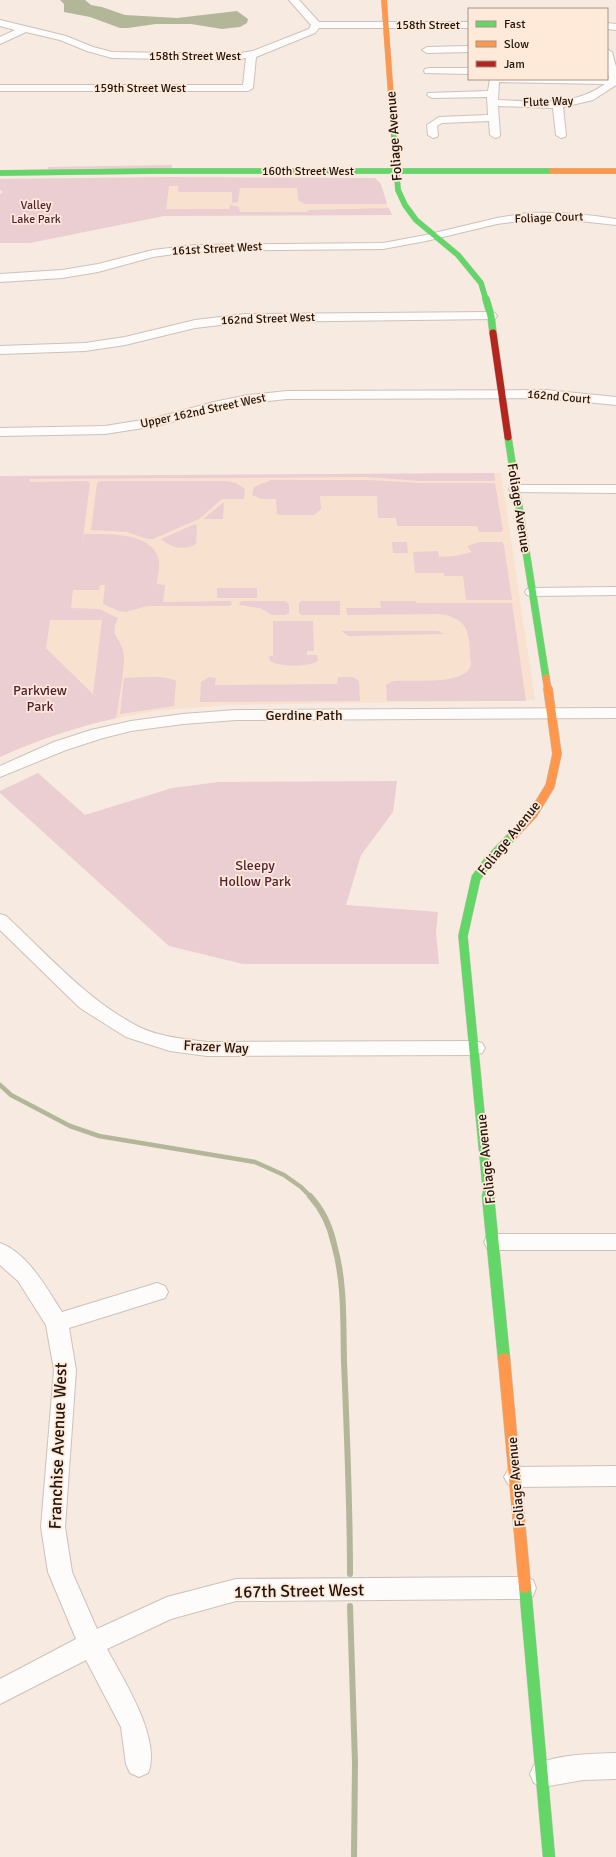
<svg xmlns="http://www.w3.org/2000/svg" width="616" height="1857" viewBox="0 0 616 1857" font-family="Signika,sans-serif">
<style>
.built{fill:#f9e1cf}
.green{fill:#eaced2;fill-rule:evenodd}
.water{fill:#b4b69a}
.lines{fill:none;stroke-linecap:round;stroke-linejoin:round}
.stream-far1{stroke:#b4b69a;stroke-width:4.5}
.stream{stroke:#b4b69a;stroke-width:6}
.street-casing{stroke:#ccc2ba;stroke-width:2}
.fast-far3-casing{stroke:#ccc2ba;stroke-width:6}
.fast-far2-casing{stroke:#ccc2ba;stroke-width:8}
.fast-far1-casing{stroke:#ccc2ba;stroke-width:10}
.fast-casing{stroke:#ccc2ba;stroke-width:13}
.slow-far3-casing{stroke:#ccc2ba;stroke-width:6}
.slow-far2-casing{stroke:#ccc2ba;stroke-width:8}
.slow-far1-casing{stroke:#ccc2ba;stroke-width:10}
.slow-casing{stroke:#ccc2ba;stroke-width:13}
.jam-casing{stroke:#ccc2ba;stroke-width:8}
.street{fill:#fefcfa;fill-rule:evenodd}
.fast-far3{stroke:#63d668;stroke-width:5.5}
.fast-far2{stroke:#63d668;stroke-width:7}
.fast-far1{stroke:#63d668;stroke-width:9}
.fast{stroke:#63d668;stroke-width:12}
.slow-far3{stroke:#ff974d;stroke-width:5.5}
.slow-far2{stroke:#ff974d;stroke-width:7}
.slow-far1{stroke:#ff974d;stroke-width:9}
.slow{stroke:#ff974d;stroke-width:12}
.jam{stroke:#b3261e;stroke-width:7}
.labels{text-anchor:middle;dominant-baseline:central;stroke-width:3.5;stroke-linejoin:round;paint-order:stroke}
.far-street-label{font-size:12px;fill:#1f150e;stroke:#ffe9d8}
.far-park-label{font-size:12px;fill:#521e34;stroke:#ffe9d8}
.street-label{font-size:14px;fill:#1f150e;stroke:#ffe9d8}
.park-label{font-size:14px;fill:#521e34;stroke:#ffe9d8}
.near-street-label{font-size:17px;fill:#1f150e;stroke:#ffe9d8}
</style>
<rect width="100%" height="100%" fill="#f6eae1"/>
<g class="built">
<path d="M 168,178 L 374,178 L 392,215 L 164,216 Z"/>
<path d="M 501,473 L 535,700 L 226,705 L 155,711 L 117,718 L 8,610 L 31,476 Z"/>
</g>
<g class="green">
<path d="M 172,165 L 172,168 L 48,169 L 48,167 Z"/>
<path d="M 168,177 L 375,178 L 381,184 L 387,204 L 305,204 L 298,200 L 297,188 L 240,188 L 238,202 L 232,203 L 232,192 L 178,192 L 178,186 L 169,186 L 166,209 L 229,209 L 230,205 L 239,207 L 240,212 L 307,212 L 308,210 L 389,208 L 392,215 L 164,216 L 30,243 L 0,243 L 0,194 L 3,192 L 0,190 L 0,179 Z"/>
<path d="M 494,473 L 495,481 L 420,481 L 367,477 L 30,479 L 30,482 L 87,481 L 90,483 L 82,545 L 84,534 C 107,534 152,531 159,560 C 160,567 157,577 157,584 L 165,585 L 163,602 L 231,601 L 232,604 L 230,606 L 147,606 L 126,612 L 119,611 L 103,604 L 105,585 L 100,585 L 99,590 L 73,590 L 71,608 L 99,609 L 118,618 C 108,638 123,638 124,656 C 124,675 119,696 117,715 L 115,716 L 117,718 C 76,727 38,740 0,757 L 0,476 ZM 50,620 L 102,620 L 93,694 L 46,648 Z"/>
<path d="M 271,480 L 368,480 L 420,483 L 495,483 L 503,530 L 501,532 L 479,532 L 477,526 L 397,526 L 396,518 L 378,518 L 377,496 L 320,496 L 321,509 L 314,515 L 280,515 L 277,514 L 276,499 L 261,499 L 252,495 L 254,487 Z"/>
<path d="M 100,481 L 227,481 L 236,483 L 245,489 L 244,499 L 222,499 L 199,519 L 153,539 L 147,539 L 127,532 L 91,530 L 97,483 Z"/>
<path d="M 224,502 L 223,519 L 203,519 Z"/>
<path d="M 195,524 L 197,526 L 196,544 C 184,551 171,548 161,539 Z"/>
<path d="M 392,542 L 407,542 L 408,553 L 393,553 Z"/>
<path d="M 480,542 L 502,542 L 504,545 L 512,600 L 466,600 L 463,576 L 444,576 L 444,573 L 415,573 L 413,552 L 438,551 L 439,557 L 455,556 L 472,552 L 467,546 Z"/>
<rect x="217" y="588" width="40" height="10"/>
<path d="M 285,601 L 289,604 L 289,613 L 285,615 L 272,615 L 260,608 L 239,605 L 241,601 Z"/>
<path d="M 302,601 L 340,601 L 340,615 L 302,615 L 299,613 L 299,603 Z"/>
<path d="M 380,601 L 416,601 L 416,603 L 512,603 L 526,701 L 387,701 L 386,685 L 393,681 C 410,679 467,687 471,664 C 468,637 473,619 440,614 L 347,615 L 346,608 L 381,608 Z"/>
<path d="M 273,621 L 313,621 L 314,651 L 307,651 L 307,655 L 317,655 L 318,661 C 310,667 278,667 270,661 L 269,656 L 273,656 Z"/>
<path d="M 342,631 L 438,631 L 445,634 L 348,636 Z"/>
<path d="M 209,677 L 216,678 L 215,685 L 337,684 L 338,677 L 353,677 L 359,681 L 360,701 L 200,702 L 201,682 Z"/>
<path d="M 124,678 C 140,678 161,674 176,681 L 174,706 L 120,714 Z"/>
<path d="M 38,773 L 85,815 L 172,788 L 219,782 L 397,781 L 393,812 L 361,855 L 346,905 L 438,912 L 436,932 L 439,964 L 243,964 L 169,946 L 0,793 L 0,791 Z"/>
</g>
<path class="water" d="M 60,0 L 85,0 L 91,5 L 102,7 L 125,15 L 177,18 L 237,11 L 248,19 L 247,23 L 240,27 L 222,29 L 191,24 L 156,24 L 128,28 L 120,28 L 90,17 L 64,12 L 64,4 Z"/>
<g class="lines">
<path class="stream-far1" d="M 0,1085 L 11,1095 L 70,1126 L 99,1136 L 255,1162 L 284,1175 L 301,1187 L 311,1197"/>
<g class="stream">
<path d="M 310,1196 C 323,1210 330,1226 334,1244 C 345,1282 343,1323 344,1362 C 347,1433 350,1503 350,1574"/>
<path d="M 350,1606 L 355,1763 L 354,1857"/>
</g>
<defs>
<g id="street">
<path d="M 289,0 L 299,0 L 319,22 L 469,22 L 469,28 L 319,28 L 315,33 L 256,57 L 253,88 L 248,91 L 0,91 L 0,85 L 243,85 L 246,58 L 234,60 L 112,58 L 87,51 L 60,40 L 26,32 L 0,44 L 0,37 L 15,30 L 0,26 L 0,20 L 66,36 L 93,47 L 112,52 L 234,54 L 253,51 L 309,29 L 311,25 Z"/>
<path d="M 607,23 L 616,24 L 616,30 L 607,29 Z"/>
<path d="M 469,46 L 469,52 L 427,53 L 422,50 L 427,47 Z"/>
<path d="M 607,49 L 612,52 L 616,67 L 616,85 L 593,100 L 563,107 L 566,135 L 565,137 L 561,138 L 556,135 L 553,108 L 498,106 L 500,135 L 499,137 L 495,138 L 490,135 L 489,121 L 442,123 L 437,126 L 438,135 L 437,137 L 433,138 L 428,135 L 427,125 L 439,117 L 488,115 L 487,97 L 432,98 L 427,95 L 428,93 L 488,91 L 490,79 L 607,79 L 609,78 L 607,70 ZM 499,82 L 605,84 C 571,108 536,101 498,100 Z"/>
<path d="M 429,68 L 469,68 L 469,74 L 425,73 L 424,71 L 425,69 Z"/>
<path d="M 527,213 C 557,212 586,214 616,219 L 616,225 L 571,220 L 527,220 L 497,224 L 426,241 L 383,249 L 195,251 L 153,257 L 98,272 L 62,278 L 0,282 L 0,274 L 62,270 L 98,264 L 153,250 L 195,245 L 383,243 L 426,235 L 497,218 Z"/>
<path d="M 491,312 L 495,313 L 497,316 L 495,319 L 246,322 L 195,328 L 125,345 L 85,351 L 0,354 L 0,346 L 85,343 L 125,337 L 195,320 L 246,314 Z"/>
<path d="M 546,390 L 616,397 L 616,405 L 546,398 L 287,399 L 248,403 L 216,410 L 156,426 L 105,434 L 0,436 L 0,428 L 105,426 L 155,418 L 214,402 L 248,395 L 287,391 Z"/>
<path d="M 516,485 L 616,485 L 616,493 L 511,492 L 509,489 L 511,486 Z"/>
<path d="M 616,587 L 616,595 L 532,596 L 527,595 L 525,592 L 527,589 L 532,588 Z"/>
<path d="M 616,708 L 616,718 L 236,720 L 183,724 L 131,731 L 103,738 L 66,750 L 0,777 L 0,766 L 54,742 L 91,730 L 131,721 L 183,714 L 236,710 Z"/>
<path d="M 0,914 L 6,916 C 48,955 87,1000 139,1027 C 160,1037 184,1039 207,1042 L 475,1041 L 482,1043 L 485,1048 L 482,1053 L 475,1055 L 207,1056 L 170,1051 L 126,1037 L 80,1008 L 0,930 Z"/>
<path d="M 494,1234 L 616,1234 L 616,1250 L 494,1250 L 487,1248 L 484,1242 L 487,1236 Z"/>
<path d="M 0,1243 C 28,1253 47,1289 62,1312 L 157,1283 L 165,1286 L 168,1292 L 165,1298 L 69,1328 L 76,1370 L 65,1527 L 72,1572 L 97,1629 L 167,1597 L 236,1579 L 524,1577 L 533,1580 L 536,1588 L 533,1596 L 524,1599 L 236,1601 L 171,1619 L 107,1649 C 123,1679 162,1739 148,1773 L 139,1777 L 130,1773 L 126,1764 L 121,1727 L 86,1660 L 0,1704 L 0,1679 L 76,1639 L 48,1572 L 41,1527 L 54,1370 L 46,1325 L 18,1281 L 0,1265 Z"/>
<path d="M 616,1466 L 616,1486 L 516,1487 L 508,1484 L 504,1477 L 508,1470 L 516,1467 Z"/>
<path d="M 616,1753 L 616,1779 L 583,1780 L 543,1787 L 534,1783 L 530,1774 L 534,1765 C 559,1754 589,1754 616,1753 Z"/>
</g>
<g id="fast-far3">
<path d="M 393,124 L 398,190 L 405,205 L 416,220 L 458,255 L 481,283 L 486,300"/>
<path d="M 0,173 L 152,171 L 552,171"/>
</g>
<g id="fast-far2">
<path d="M 486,299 L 491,316 L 493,333"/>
<path d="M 508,437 L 546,678"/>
</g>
<path id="fast-far1" d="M 488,1197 L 463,936 L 476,878 L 489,860 L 513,835"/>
<g id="fast">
<path d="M 488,1196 L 504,1359"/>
<path d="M 525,1587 L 549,1857"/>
</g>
<g id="slow-far3">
<path d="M 384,0 L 393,124"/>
<path d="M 552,171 L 616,171"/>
</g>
<path id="slow-far2" d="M 546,678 L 548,690"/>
<path id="slow-far1" d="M 513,835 L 533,814 L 550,786 L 557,754 L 548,689"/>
<path id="slow" d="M 504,1359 L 525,1587"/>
<path id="jam" d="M 493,333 L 508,437"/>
</defs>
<use href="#street" class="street-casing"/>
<use href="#fast-far3" class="fast-far3-casing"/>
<use href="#fast-far2" class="fast-far2-casing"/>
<use href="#fast-far1" class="fast-far1-casing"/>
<use href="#fast" class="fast-casing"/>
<use href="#slow-far3" class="slow-far3-casing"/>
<use href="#slow-far2" class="slow-far2-casing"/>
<use href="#slow-far1" class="slow-far1-casing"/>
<use href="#slow" class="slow-casing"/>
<use href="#jam" class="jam-casing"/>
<use href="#street" class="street"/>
<use href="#fast-far3" class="fast-far3"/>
<use href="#fast-far2" class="fast-far2"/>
<use href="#fast-far1" class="fast-far1"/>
<use href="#fast" class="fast"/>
<use href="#slow-far3" class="slow-far3"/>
<use href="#slow-far2" class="slow-far2"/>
<use href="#slow-far1" class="slow-far1"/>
<use href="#slow" class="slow"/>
<use href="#jam" class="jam"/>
</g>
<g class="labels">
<g class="far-street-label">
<text x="428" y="25">158th Street</text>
<text x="195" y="56">158th Street West</text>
<text x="140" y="88">159th Street West</text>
<text transform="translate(548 102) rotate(-2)">Flute Way</text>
<text x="308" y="171">160th Street West</text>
<text transform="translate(549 218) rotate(-2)">Foliage Court</text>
<text transform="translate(217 249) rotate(-3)">161st Street West</text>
<text transform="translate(268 319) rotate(-2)">162nd Street West</text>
<text transform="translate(559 397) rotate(5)">162nd Court</text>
<text transform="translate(203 411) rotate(-12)">Upper 162nd Street West</text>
</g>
<g class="far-park-label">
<text x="36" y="205">Valley<tspan x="36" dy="14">Lake Park</tspan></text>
</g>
<g class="street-label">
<text transform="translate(394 136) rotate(-94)">Foliage Avenue</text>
<text transform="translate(519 508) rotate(81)">Foliage Avenue</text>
<text x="304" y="715">Gerdine Path</text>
<text transform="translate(509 838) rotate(-51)">Foliage Avenue</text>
<text transform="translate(216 1047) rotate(3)">Frazer Way</text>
<text transform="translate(486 1159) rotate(-96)">Foliage Avenue</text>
<text transform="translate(516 1482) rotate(-95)">Foliage Avenue</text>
</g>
<g class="park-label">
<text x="40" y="690">Parkview<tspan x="40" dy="16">Park</tspan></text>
<text x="255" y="865">Sleepy<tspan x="255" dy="16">Hollow Park</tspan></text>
</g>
<g class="near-street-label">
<text transform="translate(58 1446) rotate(-88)">Franchise Avenue West</text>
<text transform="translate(299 1591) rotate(-1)">167th Street West</text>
</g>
</g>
<rect x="468" y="8" width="140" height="72" fill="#ffe9d8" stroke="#a59487"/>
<rect x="476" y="21" width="20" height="6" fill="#63d668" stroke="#a59487"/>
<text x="504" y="28" font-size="12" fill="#1f150e">Fast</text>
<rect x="476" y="41" width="20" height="6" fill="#ff974d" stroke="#a59487"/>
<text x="504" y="48" font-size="12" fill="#1f150e">Slow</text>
<rect x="476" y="61" width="20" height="6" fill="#b3261e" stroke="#a59487"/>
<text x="504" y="68" font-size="12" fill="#1f150e">Jam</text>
</svg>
